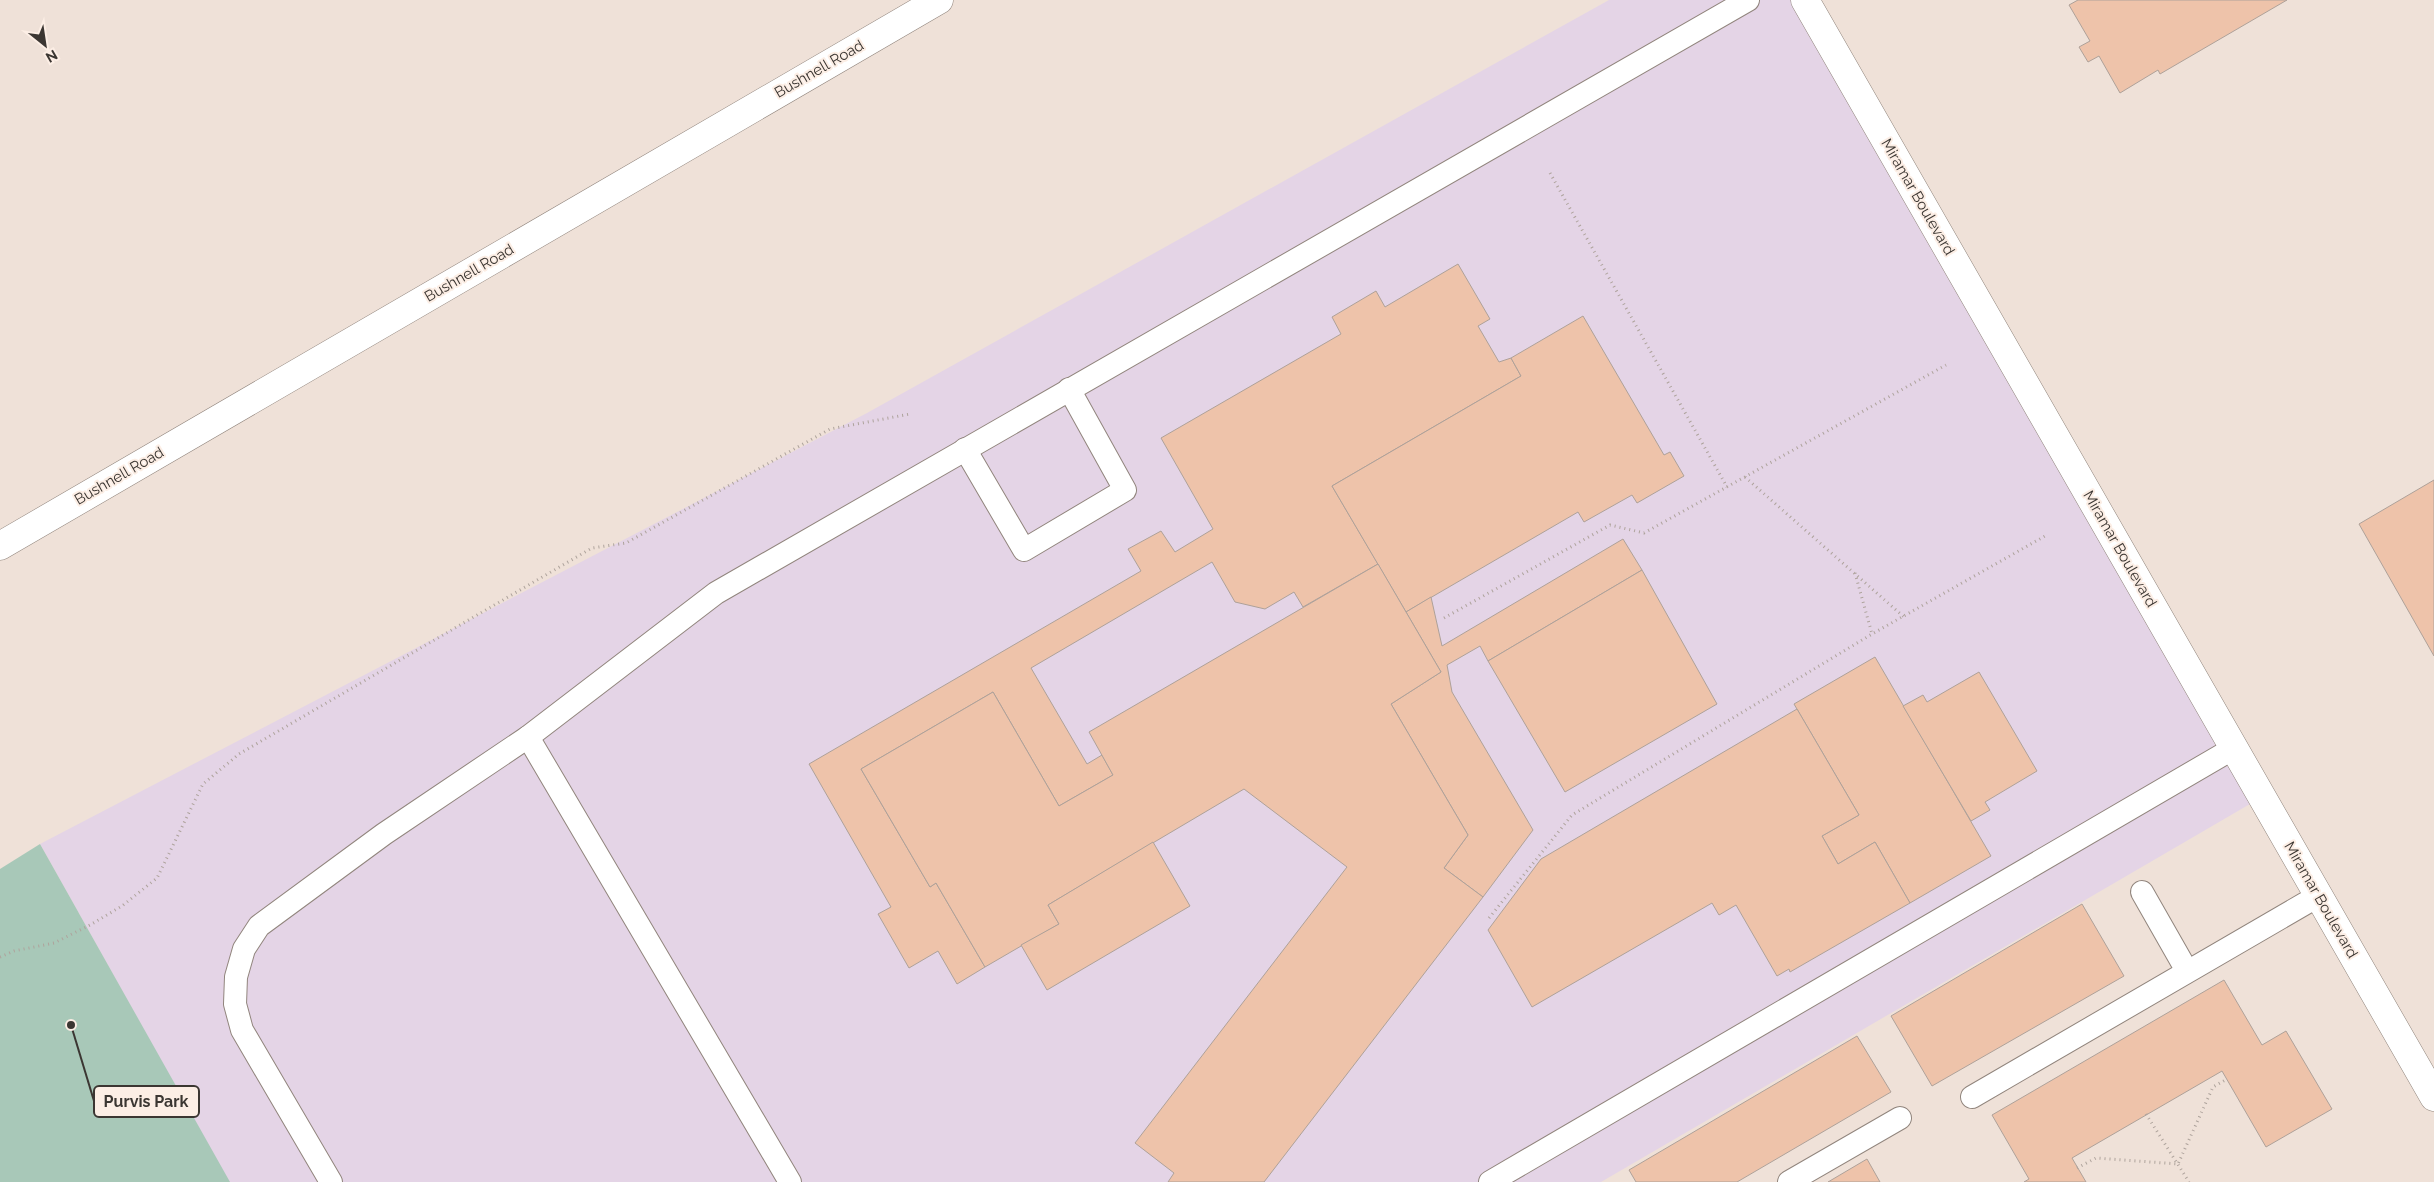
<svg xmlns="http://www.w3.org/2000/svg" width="2434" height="1182" viewBox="0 0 2434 1182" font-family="Raleway,sans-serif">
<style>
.education{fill:#e4d4e6}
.green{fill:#a8c8b8}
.building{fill:#eec3aa;stroke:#aea199}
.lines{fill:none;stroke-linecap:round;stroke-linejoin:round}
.service-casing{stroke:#91857d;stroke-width:24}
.minor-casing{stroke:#91857d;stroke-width:29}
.path{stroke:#aea39c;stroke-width:3;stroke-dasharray:1 4;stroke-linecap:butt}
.service{stroke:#fff;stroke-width:22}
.minor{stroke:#fff;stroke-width:28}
.labels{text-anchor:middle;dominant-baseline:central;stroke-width:4;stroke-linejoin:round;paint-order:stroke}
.street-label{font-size:15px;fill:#3b3632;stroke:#fceee5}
.leader{fill:none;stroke:#3b3632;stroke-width:2}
.callout-dot{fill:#3b3632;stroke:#fceee5;stroke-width:2}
.callout{fill:#fceee5;stroke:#3b3632;stroke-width:2}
.callout-label{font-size:16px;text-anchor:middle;font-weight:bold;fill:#3b3632}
</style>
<rect width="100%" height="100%" fill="#efe1d8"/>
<path class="education" d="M 1609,0 L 1805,0 L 2262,797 L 1601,1182 L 229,1182 L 40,844 L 867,413 Z"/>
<path class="green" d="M 40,844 L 230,1182 L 0,1182 L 0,869 Z"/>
<g class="building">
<path d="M 2078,0 L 2287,0 L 2160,74 L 2158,70 L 2120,93 L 2099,56 L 2088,62 L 2079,47 L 2090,41 L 2069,5 Z"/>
<path d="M 1458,264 L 1490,319 L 1478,326 L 1499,362 L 1511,358 L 1521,376 L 1332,486 L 1378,564 L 1303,607 L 1294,592 L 1265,609 L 1235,602 L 1212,562 L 1031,668 L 1087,764 L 1102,755 L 1113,775 L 1059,806 L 993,692 L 861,769 L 930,887 L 936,883 L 985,967 L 957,984 L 938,951 L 909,968 L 878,914 L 891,907 L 809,764 L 1141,571 L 1128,549 L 1161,531 L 1175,552 L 1213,529 L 1161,438 L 1341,334 L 1332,317 L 1376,291 L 1385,307 Z"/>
<path d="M 1583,316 L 1664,455 L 1670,452 L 1684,476 L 1637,503 L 1632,495 L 1584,522 L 1578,512 L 1406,612 L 1332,486 L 1521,376 L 1511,358 Z"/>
<path d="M 2434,480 L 2434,656 L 2359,524 Z"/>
<path d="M 1623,539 L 1642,570 L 1488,661 L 1480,646 L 1447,665 L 1452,692 L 1533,830 L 1483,897 L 1444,868 L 1468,835 L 1391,704 L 1441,672 L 1406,612 L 1431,597 L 1442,646 Z"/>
<path d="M 1378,564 L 1441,672 L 1391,704 L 1468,835 L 1444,868 L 1483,897 L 1264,1182 L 1168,1182 L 1174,1173 L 1135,1143 L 1347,867 L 1244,789 L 1048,905 L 1059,924 L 985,967 L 936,883 L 930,887 L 861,769 L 993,692 L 1059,806 L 1113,775 L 1089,732 Z"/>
<path d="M 1642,570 L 1717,704 L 1565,792 L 1488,661 Z"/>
<path d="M 1875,657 L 1991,856 L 1910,903 L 1875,842 L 1838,864 L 1822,836 L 1859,815 L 1794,704 Z"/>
<path d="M 1979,672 L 2037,771 L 1985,802 L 1990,810 L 1971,821 L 1903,706 L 1923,695 L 1927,702 Z"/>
<path d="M 1797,709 L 1859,815 L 1822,836 L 1838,864 L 1875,842 L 1910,903 L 1790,972 L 1789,969 L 1777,976 L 1736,905 L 1719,915 L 1712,903 L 1532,1007 L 1488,930 L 1541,859 Z"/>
<path d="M 1153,842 L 1190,906 L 1047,990 L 1021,945 L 1059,924 L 1048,905 Z"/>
<path d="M 2082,904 L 2124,976 L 1932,1086 L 1891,1016 Z"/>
<path d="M 2224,980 L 2262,1045 L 2286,1031 L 2332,1109 L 2266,1147 L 2222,1071 L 2072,1158 L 2086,1182 L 2024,1182 L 2029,1179 L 1992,1115 Z"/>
<path d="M 1857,1036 L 1891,1092 L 1737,1182 L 1636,1182 L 1629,1170 Z"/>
<path d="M 1867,1159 L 1880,1182 L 1828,1182 Z"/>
</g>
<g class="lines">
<defs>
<g id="service">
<path d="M 965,449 L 1024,550 L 1125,490 L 1069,389"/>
<path d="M 528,737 L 790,1182"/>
<path d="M 2142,892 L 2187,971"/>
<path d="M 1972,1097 L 2318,896"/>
<path d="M 331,1182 L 242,1030 L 235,1004 L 236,977 L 244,949 L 259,926 L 384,834 L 528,737 L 716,593 L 1748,0"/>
<path d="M 1490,1182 L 2234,748"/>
<path d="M 1789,1182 L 1900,1118"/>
</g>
<g id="minor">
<path d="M 1805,0 L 2434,1097"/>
<path d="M 0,546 L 939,0"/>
</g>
</defs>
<use href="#service" class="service-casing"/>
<use href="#minor" class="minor-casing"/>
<g class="path">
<path d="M 1550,173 L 1727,487"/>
<path d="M 1745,477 L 1904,617"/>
<path d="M 1855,573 L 1872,634"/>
<path d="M 1444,618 L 1610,525 L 1644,533 L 1946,365"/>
<path d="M 1489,918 L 1572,815 L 1872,634 L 2045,536"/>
<path d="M 0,957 L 14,951 L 54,943 L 90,925 L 122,906 L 157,878 L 203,784 L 239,754 L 592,548 L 626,543 L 830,429 L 910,414"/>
<path d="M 2146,1114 L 2189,1182"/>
<path d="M 2077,1168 L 2096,1158 L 2178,1164 L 2213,1087 L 2227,1079"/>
</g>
<use href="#service" class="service"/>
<use href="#minor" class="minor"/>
</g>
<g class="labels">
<g class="street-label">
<text transform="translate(819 69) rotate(-30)">Bushnell Road</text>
<text transform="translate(1918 197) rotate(60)">Miramar Boulevard</text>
<text transform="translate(469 273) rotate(-30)">Bushnell Road</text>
<text transform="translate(119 476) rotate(-30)">Bushnell Road</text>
<text transform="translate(2120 549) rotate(60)">Miramar Boulevard</text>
<text transform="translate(2321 900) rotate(60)">Miramar Boulevard</text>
</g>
</g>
<path class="leader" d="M71 1025L94 1101"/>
<circle class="callout-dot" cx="71" cy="1025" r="5"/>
<rect class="callout" x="94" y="1086" width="105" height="31" rx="5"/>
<g class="callout-label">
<text x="146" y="1107">Purvis Park</text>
</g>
<g transform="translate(45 45) rotate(150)" stroke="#fceee5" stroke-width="4" paint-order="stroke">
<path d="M0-4L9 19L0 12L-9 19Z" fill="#3b3632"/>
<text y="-8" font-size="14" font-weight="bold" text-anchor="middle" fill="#3b3632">N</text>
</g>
</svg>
